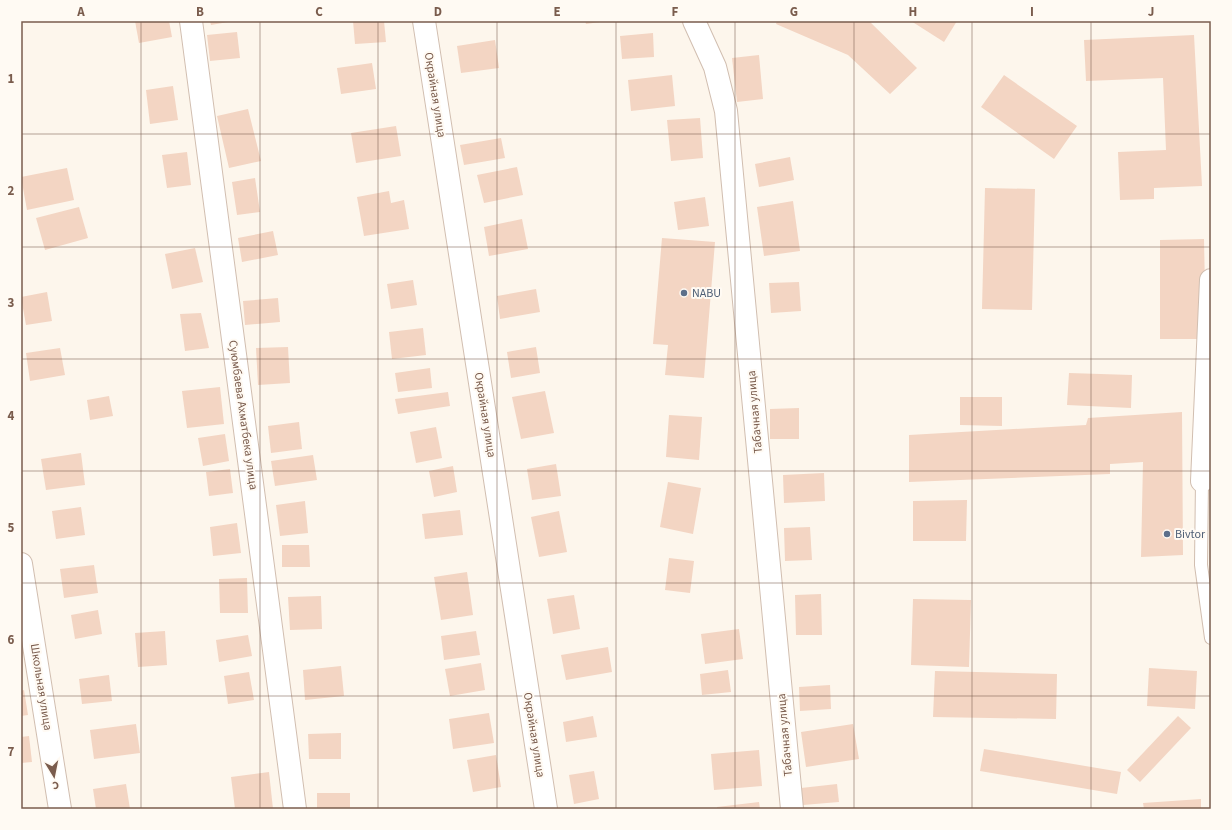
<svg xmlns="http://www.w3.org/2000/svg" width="1232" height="830" viewBox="0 0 1232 830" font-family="'Source Sans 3',sans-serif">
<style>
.building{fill:#f3d5c3}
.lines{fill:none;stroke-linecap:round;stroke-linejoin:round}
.service-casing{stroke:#d1beb0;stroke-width:14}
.minor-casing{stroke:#d1beb0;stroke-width:24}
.service{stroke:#fff;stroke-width:12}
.minor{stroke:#fff;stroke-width:22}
.grid{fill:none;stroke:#7a5c4d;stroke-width:1;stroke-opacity:0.55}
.service-dot{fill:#5c6f8a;stroke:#fffaf3;stroke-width:1.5}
.labels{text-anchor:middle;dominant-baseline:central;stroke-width:4;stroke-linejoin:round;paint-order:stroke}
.street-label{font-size:12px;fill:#7a5c4d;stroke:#fffaf3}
.service-label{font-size:12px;fill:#4e5e75;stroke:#fffaf3;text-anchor:start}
.neatline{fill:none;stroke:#7a5c4d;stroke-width:1.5}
.grid-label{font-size:13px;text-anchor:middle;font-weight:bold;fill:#7a5c4d}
</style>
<rect width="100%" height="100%" fill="#fdf6ec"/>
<g class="building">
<path d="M 135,21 L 169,21 L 172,37 L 139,43 Z"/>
<path d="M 210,21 L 228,21 L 228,22 L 211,25 Z"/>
<path d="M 353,21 L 384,21 L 386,42 L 355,44 Z"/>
<path d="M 585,21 L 600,21 L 600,22 L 586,24 Z"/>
<path d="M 777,21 L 869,21 L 917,68 L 890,94 L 848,55 L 776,24 Z"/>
<path d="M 911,21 L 957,21 L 944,42 Z"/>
<path d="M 237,32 L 240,58 L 210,61 L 207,35 Z"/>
<path d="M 653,33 L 654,57 L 622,59 L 620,36 Z"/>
<path d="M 1194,35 L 1202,186 L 1154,188 L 1154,199 L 1120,200 L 1118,152 L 1166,150 L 1163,78 L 1086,81 L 1084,40 Z"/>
<path d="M 495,40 L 499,68 L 461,73 L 457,46 Z"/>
<path d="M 759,55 L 763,99 L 737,102 L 732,58 Z"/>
<path d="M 372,63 L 376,89 L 341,94 L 337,68 Z"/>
<path d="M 672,75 L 675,106 L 631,111 L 628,80 Z"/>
<path d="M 1004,75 L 1077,126 L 1054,159 L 981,107 Z"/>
<path d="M 173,86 L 178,120 L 150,124 L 146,90 Z"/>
<path d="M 248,109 L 261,161 L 229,168 L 217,116 Z"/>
<path d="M 700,118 L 703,158 L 671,161 L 667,120 Z"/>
<path d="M 396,126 L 401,156 L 356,163 L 351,133 Z"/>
<path d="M 501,138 L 505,158 L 464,165 L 460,145 Z"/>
<path d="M 187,152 L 191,185 L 167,188 L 162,155 Z"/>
<path d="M 790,157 L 794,180 L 759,187 L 755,164 Z"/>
<path d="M 517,167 L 523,195 L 484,203 L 477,175 Z"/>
<path d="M 67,168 L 74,200 L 27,210 L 21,177 Z"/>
<path d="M 255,178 L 260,212 L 237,215 L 232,182 Z"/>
<path d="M 985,188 L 1035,189 L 1032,310 L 982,309 Z"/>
<path d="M 389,191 L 391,203 L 404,200 L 409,229 L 364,236 L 357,197 Z"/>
<path d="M 705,197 L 709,226 L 678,230 L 674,202 Z"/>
<path d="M 793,201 L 800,251 L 764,256 L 757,207 Z"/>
<path d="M 79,207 L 88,238 L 45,250 L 36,218 Z"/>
<path d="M 522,219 L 528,249 L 489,256 L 484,227 Z"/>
<path d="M 273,231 L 278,255 L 242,262 L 238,238 Z"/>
<path d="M 662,238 L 715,242 L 704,378 L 665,375 L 668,345 L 653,344 Z"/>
<path d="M 1204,239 L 1206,339 L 1160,339 L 1160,240 Z"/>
<path d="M 195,248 L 203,282 L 172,289 L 165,254 Z"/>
<path d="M 413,280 L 417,305 L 391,309 L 387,284 Z"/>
<path d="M 799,282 L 801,311 L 771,313 L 769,283 Z"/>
<path d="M 536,289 L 540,312 L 500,319 L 497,296 Z"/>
<path d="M 47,292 L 52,321 L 26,325 L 21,297 Z"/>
<path d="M 278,298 L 280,322 L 245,325 L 243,301 Z"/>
<path d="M 201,313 L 209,348 L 185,351 L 180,314 Z"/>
<path d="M 423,328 L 426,355 L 392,359 L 389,332 Z"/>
<path d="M 288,347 L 290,383 L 258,385 L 256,348 Z"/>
<path d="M 536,347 L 540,373 L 511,378 L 507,352 Z"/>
<path d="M 60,348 L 65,375 L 30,381 L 26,353 Z"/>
<path d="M 430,368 L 432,388 L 398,392 L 395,373 Z"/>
<path d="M 1069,373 L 1132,375 L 1131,408 L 1067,405 Z"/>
<path d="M 220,387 L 224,424 L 187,428 L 182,391 Z"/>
<path d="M 545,391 L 554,433 L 521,439 L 512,397 Z"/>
<path d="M 448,392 L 450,406 L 398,414 L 395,399 Z"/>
<path d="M 109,396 L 113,416 L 90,420 L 87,400 Z"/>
<path d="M 960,397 L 1002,397 L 1002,426 L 960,425 Z"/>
<path d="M 799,408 L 799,439 L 770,439 L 770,409 Z"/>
<path d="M 1182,412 L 1183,555 L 1141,557 L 1143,462 L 1110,464 L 1110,474 L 909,482 L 909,435 L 1086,425 L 1088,418 Z"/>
<path d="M 669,415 L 702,417 L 699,460 L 666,457 Z"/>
<path d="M 299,422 L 302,449 L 271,453 L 268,426 Z"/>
<path d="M 436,427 L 442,458 L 416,463 L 410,432 Z"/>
<path d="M 225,434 L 229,461 L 203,466 L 198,438 Z"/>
<path d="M 81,453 L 85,485 L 46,490 L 41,459 Z"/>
<path d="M 313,455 L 317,480 L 275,486 L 271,461 Z"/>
<path d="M 556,464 L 561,496 L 532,500 L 527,469 Z"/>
<path d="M 453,466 L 457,492 L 434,497 L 429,471 Z"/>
<path d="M 230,469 L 233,493 L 209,496 L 206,472 Z"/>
<path d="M 824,473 L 825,501 L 784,503 L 783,475 Z"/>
<path d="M 668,482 L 701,488 L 693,534 L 660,527 Z"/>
<path d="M 967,500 L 966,541 L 913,541 L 913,501 Z"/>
<path d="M 305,501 L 308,533 L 280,536 L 276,505 Z"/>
<path d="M 81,507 L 85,535 L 56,539 L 52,511 Z"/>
<path d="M 460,510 L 463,535 L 425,539 L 422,514 Z"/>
<path d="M 559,511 L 567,552 L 539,557 L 531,517 Z"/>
<path d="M 237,523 L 241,553 L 213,556 L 210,527 Z"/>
<path d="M 810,527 L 812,560 L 785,561 L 784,528 Z"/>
<path d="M 282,545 L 309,545 L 310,567 L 282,567 Z"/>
<path d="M 669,558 L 694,561 L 690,593 L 665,590 Z"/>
<path d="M 94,565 L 98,593 L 64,598 L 60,569 Z"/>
<path d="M 467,572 L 473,615 L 441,620 L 434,577 Z"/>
<path d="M 247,578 L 248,613 L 220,613 L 219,579 Z"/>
<path d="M 821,594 L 822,635 L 796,635 L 795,595 Z"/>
<path d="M 574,595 L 580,629 L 553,634 L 547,599 Z"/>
<path d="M 321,596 L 322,629 L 290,630 L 288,597 Z"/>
<path d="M 913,599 L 971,600 L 969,667 L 911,665 Z"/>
<path d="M 98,610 L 102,634 L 75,639 L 71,615 Z"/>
<path d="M 739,629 L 743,659 L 705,664 L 701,634 Z"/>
<path d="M 165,631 L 167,665 L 138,667 L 135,633 Z"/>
<path d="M 476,631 L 480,655 L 444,660 L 441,636 Z"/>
<path d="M 248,635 L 252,656 L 219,662 L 216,640 Z"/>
<path d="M 608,647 L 612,672 L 566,680 L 561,655 Z"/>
<path d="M 481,663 L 485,690 L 450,696 L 445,669 Z"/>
<path d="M 341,666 L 344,696 L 305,700 L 303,670 Z"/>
<path d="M 1149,668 L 1197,671 L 1195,709 L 1147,706 Z"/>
<path d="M 728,670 L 731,692 L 702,695 L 700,674 Z"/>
<path d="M 935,671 L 1057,674 L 1056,719 L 933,717 Z"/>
<path d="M 249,672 L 254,700 L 228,704 L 224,676 Z"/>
<path d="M 109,675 L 112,701 L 82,704 L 79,679 Z"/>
<path d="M 830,685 L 831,709 L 800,711 L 799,687 Z"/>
<path d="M 24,690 L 28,715 L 21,716 L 21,691 Z"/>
<path d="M 489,713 L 494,743 L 453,749 L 449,719 Z"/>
<path d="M 593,716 L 597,737 L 566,742 L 563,722 Z"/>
<path d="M 1178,716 L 1191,728 L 1140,782 L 1127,770 Z"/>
<path d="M 136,724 L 140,753 L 94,759 L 90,730 Z"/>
<path d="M 853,724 L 859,759 L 806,767 L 801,732 Z"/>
<path d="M 341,733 L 341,759 L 309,759 L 308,734 Z"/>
<path d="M 29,736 L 32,762 L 21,763 L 21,737 Z"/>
<path d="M 984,749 L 1121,772 L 1117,794 L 980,771 Z"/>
<path d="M 759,750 L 762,786 L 714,790 L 711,754 Z"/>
<path d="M 496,755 L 501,787 L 473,792 L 467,760 Z"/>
<path d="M 594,771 L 599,799 L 574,804 L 569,775 Z"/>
<path d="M 269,772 L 273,809 L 235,809 L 231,777 Z"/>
<path d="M 126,784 L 130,809 L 96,809 L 93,789 Z"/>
<path d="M 837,784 L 839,802 L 803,805 L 801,788 Z"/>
<rect x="317" y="793" width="33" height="16"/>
<path d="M 1201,799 L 1201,809 L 1144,809 L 1143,803 Z"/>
<path d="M 759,802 L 760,809 L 717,809 L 717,807 Z"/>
</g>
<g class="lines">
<defs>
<path id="service" d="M 1202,481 L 1201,565 L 1211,638"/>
<g id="minor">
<path d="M 191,21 L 295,809"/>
<path d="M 424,21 L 546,809"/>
<path d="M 694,21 L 715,67 L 726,111 L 792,809"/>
<path d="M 1202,481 L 1211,280"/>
<path d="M 21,564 L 60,809"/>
</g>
</defs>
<use href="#service" class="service-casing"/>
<use href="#minor" class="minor-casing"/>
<use href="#service" class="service"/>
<use href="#minor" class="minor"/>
</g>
<path class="grid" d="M 141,21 L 141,809M 260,21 L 260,809M 378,21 L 378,809M 497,21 L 497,809M 616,21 L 616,809M 735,21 L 735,809M 854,21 L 854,809M 972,21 L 972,809M 1091,21 L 1091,809M 21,134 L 1211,134M 21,247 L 1211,247M 21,359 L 1211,359M 21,471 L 1211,471M 21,583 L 1211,583M 21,696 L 1211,696"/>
<g class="service-dot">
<circle cx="684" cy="293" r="4"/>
<circle cx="1167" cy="534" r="4"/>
</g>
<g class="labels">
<g class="street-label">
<text transform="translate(435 95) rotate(81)">Окрайная улица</text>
<text transform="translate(755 412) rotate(-95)">Табачная улица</text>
<text transform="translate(243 415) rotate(82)">Суюмбаева Ахматбека улица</text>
<text transform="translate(485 415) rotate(81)">Окрайная улица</text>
<text transform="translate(41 687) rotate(81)">Школьная улица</text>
<text transform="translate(534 735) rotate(81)">Окрайная улица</text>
<text transform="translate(785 735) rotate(-95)">Табачная улица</text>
</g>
<g class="service-label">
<text x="692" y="293">NABU</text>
<text x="1175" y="534">Bivtor</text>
</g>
</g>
<rect width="1232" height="830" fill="none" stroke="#fffaf3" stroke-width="44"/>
<g transform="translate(54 776) rotate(170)" stroke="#fffaf3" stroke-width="3" paint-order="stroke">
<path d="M0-3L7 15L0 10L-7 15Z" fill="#7a5c4d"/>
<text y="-6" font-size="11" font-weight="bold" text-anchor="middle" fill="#7a5c4d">С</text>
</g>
<rect x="22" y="22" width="1188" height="786" class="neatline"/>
<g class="grid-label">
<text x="81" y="16">A</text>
<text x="200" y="16">B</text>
<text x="319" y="16">C</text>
<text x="438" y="16">D</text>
<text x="557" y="16">E</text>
<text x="675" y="16">F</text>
<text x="794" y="16">G</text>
<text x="913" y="16">H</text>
<text x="1032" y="16">I</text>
<text x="1151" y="16">J</text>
<text x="11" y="83">1</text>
<text x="11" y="195">2</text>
<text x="11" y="307">3</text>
<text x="11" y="420">4</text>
<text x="11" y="532">5</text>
<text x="11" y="644">6</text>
<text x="11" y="756">7</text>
</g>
</svg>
